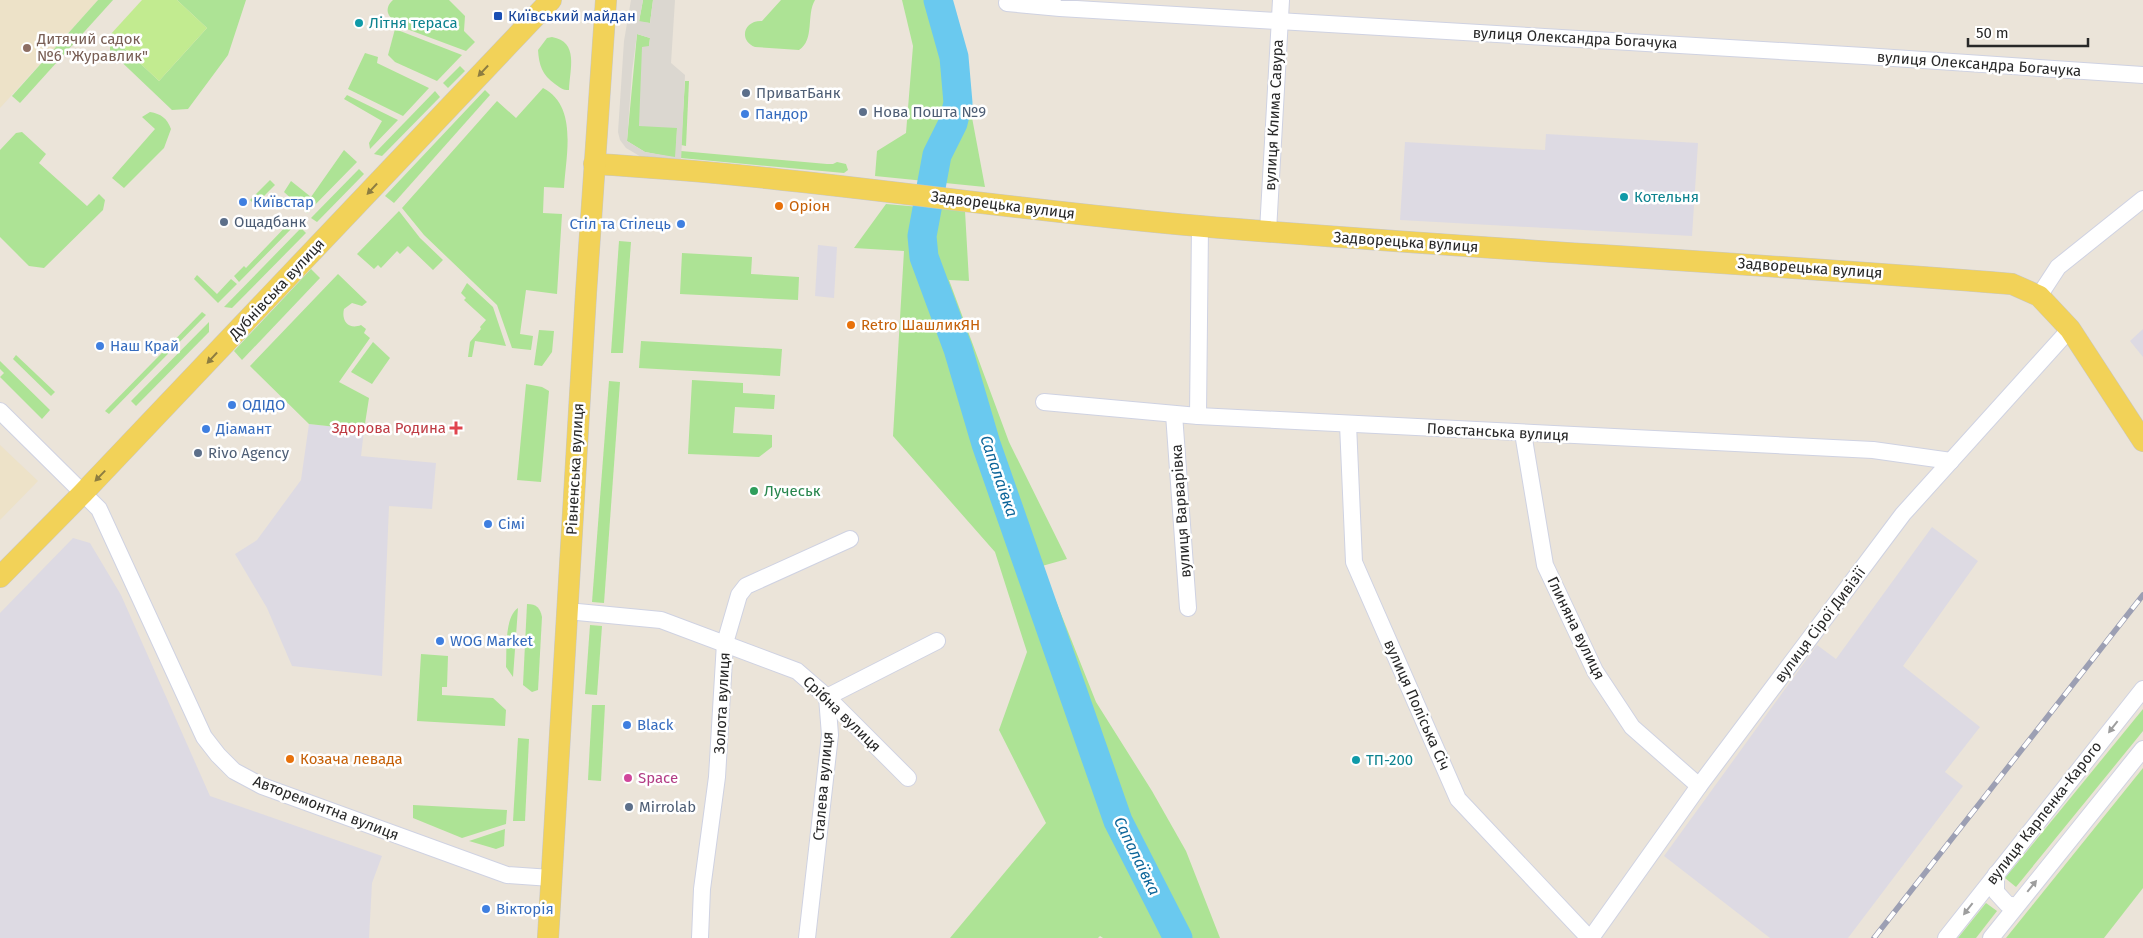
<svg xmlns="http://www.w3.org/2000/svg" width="2143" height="938" viewBox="0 0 2143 938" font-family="'Fira Sans',sans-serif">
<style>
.industrial{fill:#dddae3}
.education{fill:#ede2c8}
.green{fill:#ade395}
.pitch{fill:#c2eb90}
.plaza{fill:#dbd7d0;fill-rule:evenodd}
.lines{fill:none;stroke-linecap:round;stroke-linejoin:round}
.river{stroke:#6ac9ef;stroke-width:29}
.minor-casing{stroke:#cfd2e2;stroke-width:18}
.major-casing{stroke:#c7c7c7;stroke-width:22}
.minor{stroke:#fff;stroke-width:16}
.major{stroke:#f2d258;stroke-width:21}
.rail-casing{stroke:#9c9fb3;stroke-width:5.5}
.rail{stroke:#fff;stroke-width:4;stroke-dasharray:11;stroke-linecap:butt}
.oneway{fill:#8d7d40}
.oneway2{fill:#9e9e9e}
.transit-dot{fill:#1a4fb4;stroke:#fff;stroke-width:2}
.culture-dot{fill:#0f9aa8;stroke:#fff;stroke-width:2}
.education-dot{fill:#8d6e63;stroke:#fff;stroke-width:2}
.service-dot{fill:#5c6f8a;stroke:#fff;stroke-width:2}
.shop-dot{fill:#3f7fe0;stroke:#fff;stroke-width:2}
.food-dot{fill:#e8710a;stroke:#fff;stroke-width:2}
.health-dot{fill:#e0444e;stroke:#fff;stroke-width:2}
.leisure-dot{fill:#2e9e5b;stroke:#fff;stroke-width:2}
.hotel-dot{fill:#d1479c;stroke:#fff;stroke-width:2}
.labels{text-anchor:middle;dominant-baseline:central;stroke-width:5;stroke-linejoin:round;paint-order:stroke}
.transit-label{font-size:15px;fill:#164399;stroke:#fff;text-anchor:start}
.culture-label{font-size:15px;fill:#0d838f;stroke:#fff;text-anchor:start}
.street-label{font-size:15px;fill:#282828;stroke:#fff}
.education-label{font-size:15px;fill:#785e54;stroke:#fff;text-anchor:start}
.service-label{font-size:15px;fill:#4e5e75;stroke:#fff;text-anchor:start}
.shop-label{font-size:15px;fill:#366cbe;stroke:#fff;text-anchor:start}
.food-label{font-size:15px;fill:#c56008;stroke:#fff;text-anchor:start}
.health-label{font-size:15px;fill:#be3a42;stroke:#fff;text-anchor:end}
.leisure-label{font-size:15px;fill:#27864d;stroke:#fff;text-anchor:start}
.hotel-label{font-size:15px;fill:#b23c85;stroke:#fff;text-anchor:start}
.water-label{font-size:16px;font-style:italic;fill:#0c6599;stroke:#fff}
</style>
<rect width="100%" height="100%" fill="#ebe4d9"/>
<g class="industrial">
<path d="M 1546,134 L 1698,143 L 1692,236 L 1400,220 L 1405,142 L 1545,150 Z"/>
<path d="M 818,245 L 837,247 L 834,298 L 815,296 Z"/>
<path d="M 2143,329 L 2143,357 L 2130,341 Z"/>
<path d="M 309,424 L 364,430 L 361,456 L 436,463 L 432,509 L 389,506 L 382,676 L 292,666 L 267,608 L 235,554 L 257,540 L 301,480 Z"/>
<path d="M 1932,527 L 1978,561 L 1903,666 L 1980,727 L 1945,772 L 1963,786 L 1848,938 L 1770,938 L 1664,856 L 1817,645 L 1836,659 Z"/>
<path d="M 73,538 L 90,543 L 121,595 L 210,796 L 382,856 L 372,883 L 369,938 L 0,938 L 0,613 Z"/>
</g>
<g class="education">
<path d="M 0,0 L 98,0 L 0,108 Z"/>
<path d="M 0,445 L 38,481 L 0,520 Z"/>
</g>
<g class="green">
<path d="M 98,0 L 113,0 L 20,103 L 12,96 Z"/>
<path d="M 177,0 L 246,0 L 228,55 L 188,109 L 172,110 L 110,51 L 110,35 L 159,81 L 207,28 Z"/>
<path d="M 393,0 L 449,0 L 465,16 L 464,31 L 475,42 L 466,51 L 396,25 L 397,22 C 387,17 384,8 393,0 Z"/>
<path d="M 643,0 L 653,0 L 650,23 L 639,22 Z"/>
<path d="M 781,0 L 815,0 C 806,15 815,40 799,50 L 755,47 C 738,40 744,20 762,21 Z"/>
<path d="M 902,0 L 950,0 L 985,187 L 875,176 L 877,151 L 906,133 L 913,46 Z"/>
<path d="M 395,29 L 462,55 L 437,81 L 395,62 L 388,55 Z"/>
<path d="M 637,34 L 650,38 L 649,47 L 643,47 L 677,128 L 676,158 L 645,152 L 627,141 Z"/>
<path d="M 552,37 C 579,42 570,68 569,90 C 562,90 561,88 555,84 C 542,75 539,65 538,50 L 547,38 Z"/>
<path d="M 365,53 L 378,57 L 377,63 L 429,88 L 403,116 L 348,89 Z"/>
<path d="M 460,66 L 465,71 L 448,88 L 443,83 Z"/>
<path d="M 685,81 L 689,81 L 686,146 L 681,145 Z"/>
<path d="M 543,88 C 578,106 566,155 564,188 L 544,187 L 543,213 L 562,214 L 557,294 L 526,290 L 520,334 L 533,336 L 531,350 L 512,348 L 497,305 L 424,235 L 402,208 L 497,101 L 516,118 Z"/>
<path d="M 485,90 L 490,95 L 394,203 L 385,196 Z"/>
<path d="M 435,91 L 440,97 L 382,156 L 374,154 Z"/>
<path d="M 347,95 L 398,120 L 370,149 L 369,143 L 382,121 L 344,99 Z"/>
<path d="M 150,112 C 161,114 167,118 171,129 L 164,148 L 124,188 L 112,178 L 155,129 L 142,117 Z"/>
<path d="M 22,132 L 46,154 L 39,163 L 87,206 L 99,194 L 105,200 L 103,210 L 44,268 L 29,266 L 0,237 L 0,150 L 16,133 Z"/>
<path d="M 344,150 L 357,162 L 307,213 L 284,192 L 291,181 L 311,197 Z"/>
<path d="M 681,151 L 827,164 L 833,164 L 837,162 L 846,164 L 848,170 L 844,173 L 681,158 Z"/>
<path d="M 359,169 L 364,174 L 317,222 L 311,218 Z"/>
<path d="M 270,180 L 275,185 L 255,205 L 250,200 Z"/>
<path d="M 886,204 L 965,211 L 969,281 L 949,280 L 1009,442 L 1067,559 L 1042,566 L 1096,702 L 1152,791 L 1186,851 L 1220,938 L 1103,938 L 1100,936 L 1098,938 L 950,938 L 1046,823 L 999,730 L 1027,652 L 995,552 L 893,436 L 904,251 L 854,248 Z"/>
<path d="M 399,211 L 420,238 L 443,260 L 433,270 L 408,246 L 400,254 L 397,251 L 381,268 L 378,265 L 374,269 L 357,254 Z"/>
<path d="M 292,220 L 296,224 L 239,282 L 234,276 L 244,266 L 246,268 Z"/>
<path d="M 301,228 L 306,233 L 232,308 L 224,307 Z"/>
<path d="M 619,241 L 631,242 L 623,353 L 611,353 Z"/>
<path d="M 682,253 L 752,257 L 751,274 L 799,277 L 798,300 L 680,294 Z"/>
<path d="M 311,269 L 320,278 L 242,360 L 234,351 Z"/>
<path d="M 338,274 L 367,302 L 362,306 L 352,303 L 344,309 C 341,321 349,330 361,325 L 366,329 L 364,333 L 370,338 L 339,382 L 369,398 L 364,430 L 309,424 L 250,366 Z"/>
<path d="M 197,275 L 217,294 L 231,279 L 237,284 L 218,303 L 194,279 Z"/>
<path d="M 467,283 L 493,307 L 506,346 L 475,341 L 472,357 L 468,357 L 470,342 L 481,329 L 480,327 L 486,320 L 464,300 L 466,298 L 461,293 Z"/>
<path d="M 202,312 L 206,315 L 109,414 L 105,411 Z"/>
<path d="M 209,322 L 209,332 L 136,406 L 131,401 Z"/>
<path d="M 539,330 L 554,331 L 552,352 L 542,366 L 534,365 Z"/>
<path d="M 641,341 L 782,349 L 780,376 L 639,368 Z"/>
<path d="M 373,342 L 390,358 L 372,384 L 351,372 Z"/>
<path d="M 16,355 L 55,392 L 51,396 L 13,359 Z"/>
<path d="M 0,361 L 50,410 L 42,419 L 0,377 L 4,373 L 0,369 Z"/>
<path d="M 692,380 L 743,383 L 743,393 L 775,395 L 774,409 L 735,407 L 733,433 L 772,435 L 772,447 L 759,457 L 688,454 Z"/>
<path d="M 609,381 L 620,382 L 604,603 L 592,602 Z"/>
<path d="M 526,384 L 542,387 L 549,391 L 541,482 L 517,480 Z"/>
<path d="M 527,604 C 537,604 540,608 542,617 L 538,690 L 532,692 L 523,685 Z"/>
<path d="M 518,608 L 513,677 L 506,667 C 507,652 504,617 518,608 Z"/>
<path d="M 590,625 L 602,626 L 597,695 L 585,694 Z"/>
<path d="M 421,654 L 448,656 L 447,687 L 442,687 L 442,695 L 493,698 L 506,710 L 505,726 L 417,721 Z"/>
<path d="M 592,705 L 605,705 L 601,781 L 588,780 Z"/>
<path d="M 2143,709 L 2143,731 L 2016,887 L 2005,878 Z"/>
<path d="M 518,738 L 529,739 L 525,821 L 513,821 Z"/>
<path d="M 2143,768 L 2143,888 L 2104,938 L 2006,938 Z"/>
<path d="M 413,805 L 507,810 L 506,824 L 462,838 L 413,818 Z"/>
<path d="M 505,829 L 504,846 L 496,849 L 469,841 Z"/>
<path d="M 1986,903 L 1997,911 L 1976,938 L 1958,938 Z"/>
</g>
<path class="pitch" d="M 142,0 L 177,0 L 207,28 L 159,81 L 110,35 Z"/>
<path class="plaza" d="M 631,0 L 643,0 L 639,21 L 650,23 L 653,0 L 675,0 L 671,63 L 685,75 L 681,162 L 643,158 L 626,148 L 620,140 L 618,132 L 624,41 ZM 637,34 L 650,38 L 649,46 L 642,47 L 639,126 L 677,128 L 675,157 L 645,152 L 627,141 L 632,71 Z"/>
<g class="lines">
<path class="river" d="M 938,0 L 954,57 L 958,103 L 953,123 L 937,155 L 922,236 L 924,257 L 958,349 L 986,444 L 1118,821 L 1178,938"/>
<defs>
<g id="minor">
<path d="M 1007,3 L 1060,8 L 1864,56 L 2143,75"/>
<path d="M 1268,231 L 1281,0"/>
<path d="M 2039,296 L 2058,267 L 2143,199"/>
<path d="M 1044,402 L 1198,416 L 1873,450 L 1951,461"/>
<path d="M 0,411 L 99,509 L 204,737 L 218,755 L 234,771 L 262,786 L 507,875 L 551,878"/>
<path d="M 1174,414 L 1188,608"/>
<path d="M 1198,416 L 1200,226"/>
<path d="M 1348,424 L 1354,562 L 1458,799 L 1589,938"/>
<path d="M 1523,433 L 1545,565 L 1595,671 L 1632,727 L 1699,786"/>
<path d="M 567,611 L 661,620 L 797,671 L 827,697 L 908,778"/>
<path d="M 1996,874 L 1996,892 L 2007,904 L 2016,906"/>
<path d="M 700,938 L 702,889 L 717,777 L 725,643 L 739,595 L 746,586 L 850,539"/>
<path d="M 807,938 L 830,735 L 827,697 L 937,641"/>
<path d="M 1591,938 L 1699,786 L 1903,514 L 2070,329"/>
<path d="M 1946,938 L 2143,689"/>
<path d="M 1991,938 L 2143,749"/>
</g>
<g id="major">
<path d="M 594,164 C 797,175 997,209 1199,226 C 1470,249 1741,262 2012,284 L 2039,296 L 2070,329 L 2143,441"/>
<path d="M 0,577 L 83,493 L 551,0"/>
<path d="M 548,938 L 586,293 L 606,0"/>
</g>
</defs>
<use href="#minor" class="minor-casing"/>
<use href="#major" class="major-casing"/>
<use href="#minor" class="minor"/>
<use href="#major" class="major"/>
<defs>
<path id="rail" d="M 1874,938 L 2143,595"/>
</defs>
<use href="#rail" class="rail-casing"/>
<use href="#rail" class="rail"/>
</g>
<defs><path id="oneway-solid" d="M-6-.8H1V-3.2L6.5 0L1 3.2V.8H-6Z" transform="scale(1.25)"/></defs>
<g class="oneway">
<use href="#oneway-solid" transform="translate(483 71) rotate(133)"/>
<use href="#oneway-solid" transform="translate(372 189) rotate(133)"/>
<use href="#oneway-solid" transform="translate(212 358) rotate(133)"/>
<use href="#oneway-solid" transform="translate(100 476) rotate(134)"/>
</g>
<g class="oneway2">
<use href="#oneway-solid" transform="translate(2113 727) rotate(128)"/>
<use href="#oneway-solid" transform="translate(2032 886) rotate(-51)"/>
<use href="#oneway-solid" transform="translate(1968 909) rotate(128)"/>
</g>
<rect class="transit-dot" x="493" y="11" width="10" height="10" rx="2.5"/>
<g class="culture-dot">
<circle cx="359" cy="23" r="5"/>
<circle cx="1624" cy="197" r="5"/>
<circle cx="1356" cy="760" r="5"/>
</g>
<circle class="education-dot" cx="27" cy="48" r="5"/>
<g class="service-dot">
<circle cx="746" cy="93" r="5"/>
<circle cx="863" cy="112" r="5"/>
<circle cx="224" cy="222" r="5"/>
<circle cx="198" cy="453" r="5"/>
<circle cx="629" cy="807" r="5"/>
</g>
<g class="shop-dot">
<circle cx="745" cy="114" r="5"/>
<circle cx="243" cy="202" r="5"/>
<circle cx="681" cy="224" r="5"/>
<circle cx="100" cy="346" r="5"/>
<circle cx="232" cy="405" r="5"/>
<circle cx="206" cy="429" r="5"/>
<circle cx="488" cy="524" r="5"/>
<circle cx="440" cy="641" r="5"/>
<circle cx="627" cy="725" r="5"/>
<circle cx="486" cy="909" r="5"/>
</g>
<g class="food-dot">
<circle cx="779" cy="206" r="5"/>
<circle cx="851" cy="325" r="5"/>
<circle cx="290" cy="759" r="5"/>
</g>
<path class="health-dot" d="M453.5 420.5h5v5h5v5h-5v5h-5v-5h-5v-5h5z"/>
<circle class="leisure-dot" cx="754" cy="491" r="5"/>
<circle class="hotel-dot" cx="628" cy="778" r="5"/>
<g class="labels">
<g class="transit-label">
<text x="508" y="16">Київський майдан</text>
</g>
<g class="culture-label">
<text x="369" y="23">Літня тераса</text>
<text x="1634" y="197">Котельня</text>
<text x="1366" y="760">ТП-200</text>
</g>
<g class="street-label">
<text transform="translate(1575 38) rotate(3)">вулиця Олександра Богачука</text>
<text transform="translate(1979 64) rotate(4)">вулиця Олександра Богачука</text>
<text transform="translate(1274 115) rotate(-87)">вулиця Клима Савура</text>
<text transform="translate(1003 205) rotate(7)">Задворецька вулиця</text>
<text transform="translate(1406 242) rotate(4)">Задворецька вулиця</text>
<text transform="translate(1810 268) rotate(4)">Задворецька вулиця</text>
<text transform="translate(277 289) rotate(-47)">Дубнівська вулиця</text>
<text transform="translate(1498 432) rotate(3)">Повстанська вулиця</text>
<text transform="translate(575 469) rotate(-87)">Рівненська вулиця</text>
<text transform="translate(1181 511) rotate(-94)">вулиця Варварівка</text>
<text transform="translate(1820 625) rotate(-53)">вулиця Сірої Дивізії</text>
<text transform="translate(1576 628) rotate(64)">Глиняна вулиця</text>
<text transform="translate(722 703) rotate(-87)">Золота вулиця</text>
<text transform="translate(1417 705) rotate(66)">вулиця Поліська Січ</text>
<text transform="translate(842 714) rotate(44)">Срібна вулиця</text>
<text transform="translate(823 786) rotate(-85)">Сталева вулиця</text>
<text transform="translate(326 808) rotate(21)">Авторемонтна вулиця</text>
<text transform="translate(2044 813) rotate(-52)">вулиця Карпенка-Карого</text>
</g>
<g class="education-label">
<text x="37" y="39">Дитячий садок<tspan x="37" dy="17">№6 "Журавлик"</tspan></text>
</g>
<g class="service-label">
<text x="756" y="93">ПриватБанк</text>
<text x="873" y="112">Нова Пошта №9</text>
<text x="234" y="222">Ощадбанк</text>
<text x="208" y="453">Rivo Agency</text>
<text x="639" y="807">Mirrolab</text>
</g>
<g class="shop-label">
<text x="755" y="114">Пандор</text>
<text x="253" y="202">Київстар</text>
<text x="671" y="224" text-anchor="end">Стіл та Стілець</text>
<text x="110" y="346">Наш Край</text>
<text x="242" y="405">ОДІДО</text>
<text x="216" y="429">Діамант</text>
<text x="498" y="524">Сімі</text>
<text x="450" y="641">WOG Market</text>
<text x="637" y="725">Black</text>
<text x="496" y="909">Вікторія</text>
</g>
<g class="food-label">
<text x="789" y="206">Оріон</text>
<text x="861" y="325">Retro ШашликЯН</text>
<text x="300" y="759">Козача левада</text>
</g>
<g class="health-label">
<text x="446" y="428">Здорова Родина</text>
</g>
<g class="leisure-label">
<text x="764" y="491">Лучеськ</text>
</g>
<g class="hotel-label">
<text x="638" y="778">Space</text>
</g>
<g class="water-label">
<text transform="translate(999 476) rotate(71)">Сапалаївка</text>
<text transform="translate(1137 856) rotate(64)">Сапалаївка</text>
</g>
</g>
<path d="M1968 38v8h120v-8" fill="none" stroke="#282828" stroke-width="2.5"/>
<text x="1976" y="38" font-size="15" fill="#282828" stroke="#ffffff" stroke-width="4" paint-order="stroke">50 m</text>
</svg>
